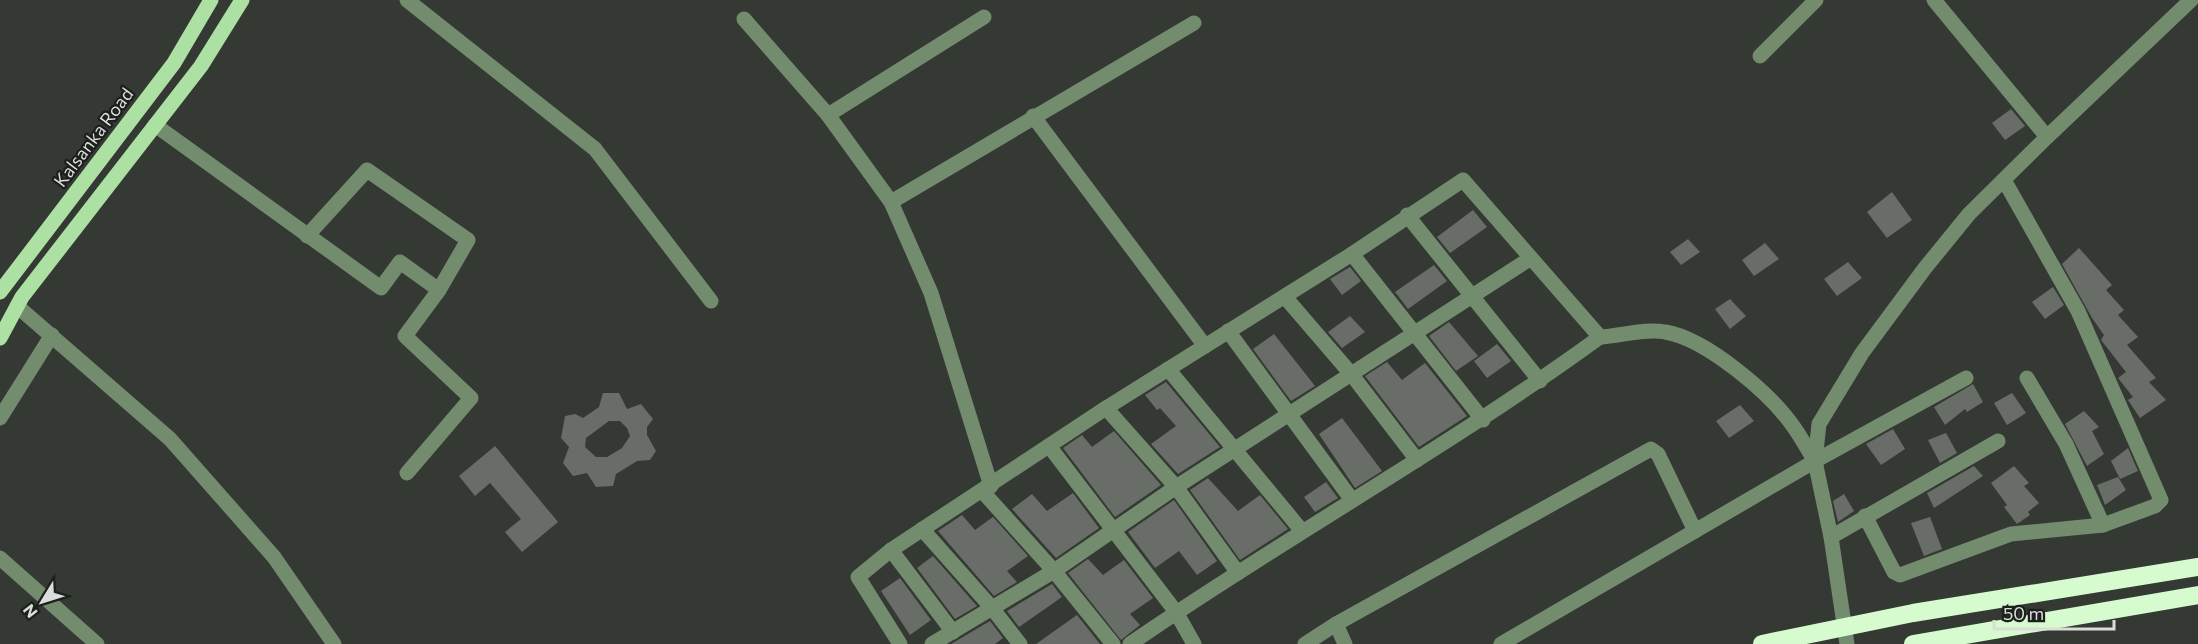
<svg xmlns="http://www.w3.org/2000/svg" width="2198" height="644" viewBox="0 0 2198 644" font-family="Commissioner,sans-serif">
<style>
.building{fill:#686d67;fill-rule:evenodd}
.lines{fill:none;stroke-linecap:round;stroke-linejoin:round}
.minor{stroke:#738c6e;stroke-width:15}
.major{stroke:#ade1a4;stroke-width:15}
.highway{stroke:#d6fbcf;stroke-width:18}
.labels{text-anchor:middle;dominant-baseline:central;stroke-width:4.5;stroke-linejoin:round;paint-order:stroke}
.street-label{font-size:18px;fill:#daddd9;stroke:#1d1f1c}
</style>
<rect width="100%" height="100%" fill="#343933"/>
<g class="building">
<path d="M 2011,109 L 2025,126 L 2005,140 L 1992,123 Z"/>
<path d="M 1892,192 L 1912,220 L 1887,238 L 1867,212 Z"/>
<path d="M 1473,210 L 1487,227 L 1450,253 L 1437,237 Z"/>
<path d="M 1688,239 L 1700,252 L 1681,265 L 1670,252 Z"/>
<path d="M 1765,243 L 1779,259 L 1754,276 L 1742,260 Z"/>
<path d="M 2079,248 L 2112,285 L 2106,290 L 2124,310 L 2118,315 L 2138,337 L 2127,345 L 2156,378 L 2149,382 L 2166,400 L 2140,418 L 2128,400 L 2133,397 L 2118,378 L 2126,372 L 2101,340 L 2104,335 L 2092,318 L 2062,264 Z"/>
<path d="M 1848,262 L 1862,278 L 1837,296 L 1824,279 Z"/>
<path d="M 1434,265 L 1447,281 L 1408,309 L 1395,292 Z"/>
<path d="M 1350,267 L 1361,281 L 1342,295 L 1330,279 Z"/>
<path d="M 2053,287 L 2064,305 L 2045,319 L 2032,302 Z"/>
<path d="M 1730,299 L 1746,316 L 1730,329 L 1715,309 Z"/>
<path d="M 1350,316 L 1365,332 L 1342,348 L 1328,332 Z"/>
<path d="M 1449,322 L 1478,356 L 1456,371 L 1429,336 Z"/>
<path d="M 1274,334 L 1315,386 L 1291,401 L 1253,349 Z"/>
<path d="M 1497,344 L 1511,361 L 1487,378 L 1474,361 Z"/>
<path d="M 1387,362 L 1402,380 L 1425,363 L 1467,416 L 1419,447 L 1365,376 Z"/>
<path d="M 1166,382 L 1220,447 L 1178,474 L 1151,444 L 1176,426 L 1160,408 L 1157,410 L 1145,395 Z"/>
<path d="M 1973,384 L 1983,402 L 1967,412 L 1965,409 L 1945,425 L 1934,407 Z"/>
<path d="M 603,393 L 619,393 L 627,409 L 641,404 L 653,419 L 647,427 L 647,435 L 656,451 L 650,460 L 637,461 L 616,474 L 613,486 L 596,487 L 587,473 L 573,476 L 563,463 L 569,447 L 561,438 L 565,416 L 575,414 L 583,418 L 599,407 ZM 609,421 L 620,421 L 627,428 L 630,436 L 622,448 L 607,457 L 596,457 L 585,447 L 586,438 Z"/>
<path d="M 2012,393 L 2026,413 L 2007,425 L 1994,403 Z"/>
<path d="M 1740,405 L 1754,421 L 1729,438 L 1716,421 Z"/>
<path d="M 2084,411 L 2099,427 L 2092,431 L 2104,454 L 2087,466 L 2065,424 Z"/>
<path d="M 1342,418 L 1382,471 L 1355,488 L 1319,434 Z"/>
<path d="M 1893,429 L 1905,449 L 1881,465 L 1866,444 Z"/>
<path d="M 1114,431 L 1161,485 L 1115,517 L 1063,448 L 1082,435 L 1092,447 Z"/>
<path d="M 1946,433 L 1957,453 L 1940,463 L 1928,440 Z"/>
<path d="M 495,446 L 558,522 L 522,552 L 505,532 L 521,519 L 490,483 L 475,496 L 459,476 Z"/>
<path d="M 2128,448 L 2138,471 L 2120,479 L 2111,461 Z"/>
<path d="M 1974,466 L 1983,476 L 1934,508 L 1927,493 Z"/>
<path d="M 2014,466 L 2029,483 L 2024,486 L 2039,503 L 2028,512 L 2030,515 L 2017,524 L 2004,507 L 2007,505 L 1991,483 Z"/>
<path d="M 2118,477 L 2126,490 L 2105,505 L 2097,485 Z"/>
<path d="M 1208,478 L 1238,511 L 1260,495 L 1288,529 L 1240,560 L 1190,490 Z"/>
<path d="M 1326,482 L 1338,498 L 1315,512 L 1304,497 Z"/>
<path d="M 1073,493 L 1099,528 L 1056,558 L 1012,509 L 1032,494 L 1047,511 Z"/>
<path d="M 1844,494 L 1854,511 L 1838,522 L 1833,501 Z"/>
<path d="M 1174,500 L 1217,561 L 1197,575 L 1179,551 L 1155,568 L 1128,532 Z"/>
<path d="M 962,515 L 975,530 L 993,517 L 1028,556 L 1007,571 L 1017,582 L 994,596 L 938,531 Z"/>
<path d="M 1930,517 L 1942,549 L 1924,556 L 1911,523 Z"/>
<path d="M 933,556 L 977,606 L 955,619 L 917,568 Z"/>
<path d="M 1088,559 L 1103,575 L 1124,560 L 1153,598 L 1130,614 L 1140,625 L 1121,640 L 1068,573 Z"/>
<path d="M 900,578 L 931,620 L 910,635 L 881,591 Z"/>
<path d="M 1052,584 L 1062,597 L 1019,627 L 1007,611 Z"/>
<path d="M 1077,615 L 1100,644 L 1036,644 Z"/>
<path d="M 990,621 L 1003,638 L 995,644 L 951,644 Z"/>
</g>
<g class="lines">
<g class="minor">
<path d="M 407,0 L 595,149 L 711,301"/>
<path d="M 1934,0 L 2047,137 L 2191,0"/>
<path d="M 744,19 L 828,115 L 891,202 L 931,293 L 991,486"/>
<path d="M 1760,56 L 1816,0"/>
<path d="M 828,115 L 984,17"/>
<path d="M 1033,116 L 1205,346"/>
<path d="M 155,125 L 381,288 L 400,262 L 439,290 L 405,336 L 471,398 L 407,473"/>
<path d="M 891,202 L 1194,23"/>
<path d="M 1407,215 L 1540,381"/>
<path d="M 307,236 L 367,170 L 468,240 L 439,290"/>
<path d="M 1352,254 L 1483,420"/>
<path d="M 1285,297 L 1352,375 L 1417,460"/>
<path d="M 17,306 L 170,439 L 274,557 L 334,644"/>
<path d="M 1228,331 L 1352,500"/>
<path d="M 1600,337 C 1620,336 1646,328 1665,332 C 1705,338 1770,393 1793,426 C 1801,437 1808,450 1815,461"/>
<path d="M 1168,369 L 1302,531"/>
<path d="M 2027,378 L 2066,444 L 2103,525"/>
<path d="M 1106,408 L 1176,487 L 1238,573"/>
<path d="M 0,418 L 52,335"/>
<path d="M 1049,446 L 1176,612 L 1194,644"/>
<path d="M 983,492 L 1054,571 L 1113,644"/>
<path d="M 1865,516 L 1894,572 L 1900,575 L 2011,534 L 2103,525 L 2155,506 L 2161,500 L 2078,311 L 2004,180"/>
<path d="M 922,529 L 992,608 L 1020,644"/>
<path d="M 1831,537 L 1998,441"/>
<path d="M 891,550 L 953,632"/>
<path d="M 0,558 L 97,644"/>
<path d="M 1336,624 L 1345,644"/>
<path d="M 900,644 L 858,577 L 891,550 L 1106,408 L 1352,254 L 1463,180 L 1600,337 C 1449,447 1284,538 1130,644"/>
<path d="M 932,644 L 1054,571 L 1176,487 L 1531,258"/>
<path d="M 1305,644 L 1336,624 L 1651,449 L 1658,454 L 1695,531"/>
<path d="M 1501,644 L 1815,461 L 1966,378"/>
<path d="M 1847,644 L 1831,537 L 1815,461 L 1819,424 L 1862,353 L 1925,268 L 1969,214 L 2047,137"/>
</g>
<g class="major">
<path d="M 0,292 L 174,63 L 211,0"/>
<path d="M 0,338 L 22,297 L 201,66 L 242,0"/>
</g>
<g class="highway">
<path d="M 1762,644 L 1913,613 L 2198,567"/>
<path d="M 1913,644 L 2198,595"/>
</g>
</g>
<g class="labels">
<g class="street-label">
<text transform="translate(93 137) rotate(-53)">Kalsanka Road</text>
</g>
</g>
<g transform="translate(42 602) rotate(232)" stroke="#1d1f1c" stroke-width="4.5" paint-order="stroke">
<path d="M0-4.5L10 22L0 15L-10 22Z" fill="#daddd9"/>
<text y="-9" font-size="16" font-weight="bold" text-anchor="middle" fill="#daddd9">N</text>
</g>
<path d="M1994 620v9h120v-9" fill="none" stroke="#daddd9" stroke-width="3"/>
<text x="2003" y="620" font-size="18" fill="#daddd9" stroke="#1d1f1c" stroke-width="4.5" paint-order="stroke">50 m</text>
</svg>
